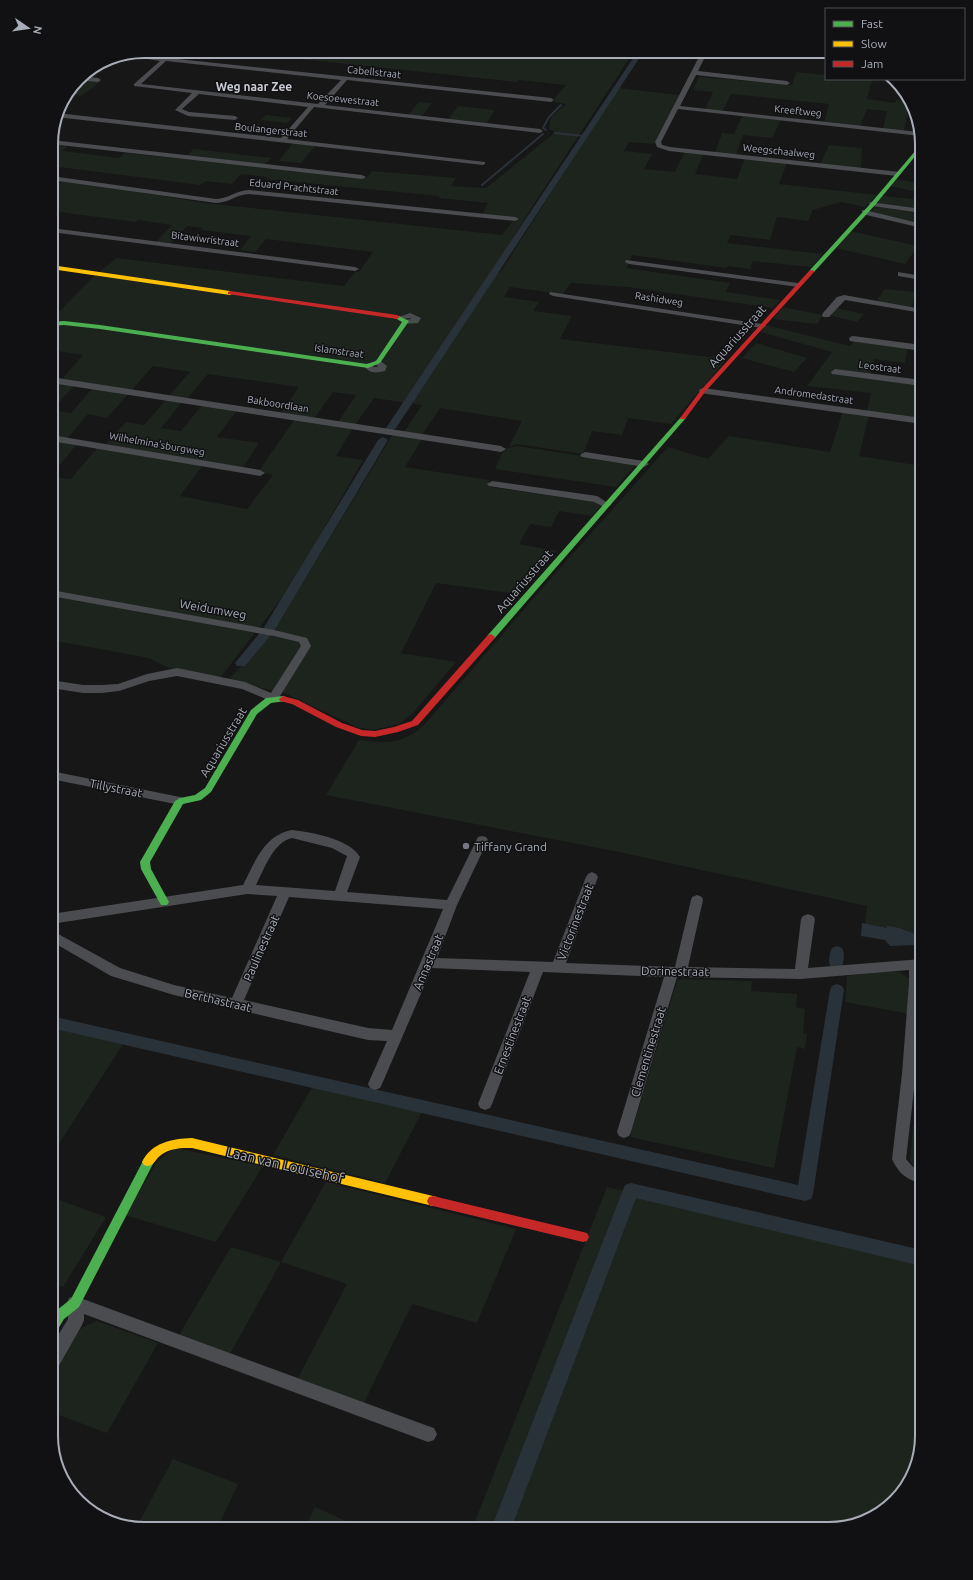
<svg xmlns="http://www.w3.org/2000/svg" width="973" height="1580" viewBox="0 0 973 1580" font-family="Ubuntu,sans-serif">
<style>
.green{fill:#1d241e}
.water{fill:#2a3239}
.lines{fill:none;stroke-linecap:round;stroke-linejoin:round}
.stream{stroke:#2a3239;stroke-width:2}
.canal{fill:#2a3239;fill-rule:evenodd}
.street{fill:#4b4c50;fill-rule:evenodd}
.fast{fill:#4caf50;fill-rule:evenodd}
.slow{fill:#ffc107;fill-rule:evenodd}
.jam{fill:#c62828;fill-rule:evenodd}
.poi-dot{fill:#757880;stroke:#111113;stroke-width:1.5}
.labels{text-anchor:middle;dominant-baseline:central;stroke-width:3;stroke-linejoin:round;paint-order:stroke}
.far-street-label{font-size:10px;fill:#a8adb8;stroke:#111113}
.far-quarter-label{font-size:12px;font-weight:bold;fill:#c9ccd4;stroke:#111113}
.street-label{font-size:12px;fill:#a8adb8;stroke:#111113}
.poi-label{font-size:12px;fill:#a8adb8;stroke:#111113;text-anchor:start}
.near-street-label{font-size:14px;fill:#a8adb8;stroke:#111113}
.rim{fill:none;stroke:#a8adb8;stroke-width:2}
</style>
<rect width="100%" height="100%" fill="#171717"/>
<g class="green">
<path d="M 226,51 L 634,51 L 532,207 L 492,272 L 500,273 L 618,88 L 679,95 L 654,144 L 629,142 L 624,151 L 652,154 L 644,169 L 675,172 L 685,151 L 704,153 L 695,174 L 737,179 L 745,158 L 787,163 L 779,184 L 877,195 L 865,207 L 841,202 L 813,210 L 808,221 L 777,217 L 770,240 L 731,235 L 727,243 L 823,254 L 811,267 L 752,261 L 751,269 L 727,266 L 726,268 L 632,255 L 629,261 L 625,262 L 629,263 L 626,268 L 730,283 L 726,292 L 780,300 L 773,308 L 628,287 L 571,283 L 563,294 L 510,287 L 504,297 L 539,302 L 533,311 L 572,316 L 560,339 L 727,359 L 671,424 L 628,418 L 622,435 L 592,431 L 583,454 L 517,444 L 509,447 L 522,421 L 440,408 L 422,435 L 404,432 L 422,405 L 374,398 L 355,425 L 338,422 L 356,395 L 333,392 L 314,419 L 280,414 L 299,387 L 208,374 L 187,399 L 169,396 L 190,372 L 153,366 L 131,391 L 61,380 L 83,355 L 51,350 L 51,333 L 58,324 L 51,322 L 51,320 L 92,278 L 117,258 L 344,286 L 355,272 L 359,272 L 373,252 L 266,239 L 255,252 L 240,250 L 251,236 L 201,230 L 202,228 L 187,226 L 171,243 L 156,242 L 172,225 L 139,220 L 136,222 L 51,211 L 52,180 L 120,189 L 205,203 L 502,235 L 512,222 L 514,222 L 516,218 L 482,215 L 488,203 L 439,198 L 439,196 L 266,179 L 267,177 L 241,174 L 232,184 L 206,181 L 200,185 L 51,166 L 51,142 L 67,146 L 63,151 L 119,158 L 125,153 L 366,178 L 372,171 L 456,178 L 451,186 L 486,188 L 552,135 L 554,131 L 549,129 L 551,117 L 566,104 L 554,102 L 555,100 L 553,100 L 566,85 L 519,80 L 517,82 Z"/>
<path d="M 796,72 L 826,75 L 826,79 L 872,80 L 867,99 L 895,103 L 896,100 L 912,103 L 913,107 L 909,107 L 904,131 L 883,129 L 887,111 L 867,109 L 860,127 L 824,123 L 829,104 L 731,94 L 722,112 L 705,110 L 713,92 L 693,90 L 699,77 L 792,85 Z"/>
<path d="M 78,79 L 101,81 L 81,96 L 67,94 Z"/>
<path d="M 419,102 L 432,103 L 421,117 L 407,116 Z"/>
<path d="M 458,106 L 495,110 L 486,124 L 448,120 Z"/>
<path d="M 266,115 L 292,118 L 287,123 L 261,120 Z"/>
<path d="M 742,116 L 781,120 L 772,138 L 743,135 L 736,155 L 715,153 L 722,133 L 734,134 Z"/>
<path d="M 293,143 L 316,145 L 301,163 L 279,161 Z"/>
<path d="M 829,145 L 862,148 L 861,169 L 820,165 Z"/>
<path d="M 193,149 L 272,158 L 264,165 L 186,157 Z"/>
<path d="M 897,179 L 922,184 L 922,193 L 890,186 Z"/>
<path d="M 883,196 L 922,200 L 922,210 L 877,203 Z"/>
<path d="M 875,205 L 922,211 L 922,225 L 876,213 L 872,211 Z"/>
<path d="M 850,231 L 918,246 L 905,264 L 836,248 Z"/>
<path d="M 885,289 L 915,292 L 912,308 L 875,303 Z"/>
<path d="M 783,307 L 823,315 L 817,324 L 773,319 Z"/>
<path d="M 836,308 L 864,314 L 857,322 L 829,315 Z"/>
<path d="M 766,325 L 850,346 L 855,340 L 908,347 L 905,363 L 874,359 L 870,374 L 922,384 L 922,419 L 867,411 L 871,393 L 807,386 L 832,352 L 760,332 Z"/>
<path d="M 756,343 L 807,358 L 794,372 L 742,358 Z"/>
<path d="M 51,382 L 74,386 L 52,410 L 71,413 L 93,388 L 128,394 L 107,418 L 88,414 L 67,439 L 51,437 Z"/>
<path d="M 166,400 L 182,402 L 161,428 L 181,431 L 202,405 L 237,410 L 217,437 L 259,443 L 242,469 L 105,445 L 126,422 L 144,425 Z"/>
<path d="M 843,411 L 869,415 L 859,456 L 922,466 L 922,936 C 910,933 901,926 888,926 L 887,928 L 865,924 L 867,906 L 614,851 L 326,795 L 359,740 C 386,744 404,744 425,724 L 544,586 L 668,447 L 708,459 L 729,436 L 830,452 Z"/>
<path d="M 295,419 L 353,428 L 336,456 L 363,460 L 291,586 L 259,628 L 51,591 L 51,477 L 71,479 L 98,447 L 203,465 L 180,496 L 247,509 L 273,475 L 258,472 Z"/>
<path d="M 393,434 L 422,439 L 405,467 L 489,480 L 490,487 L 594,502 L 601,506 L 592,516 L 559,511 L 551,527 L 530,524 L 519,544 L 556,551 L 517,594 L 436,583 L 401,653 L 456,662 L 412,714 L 399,724 L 373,730 L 357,727 L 278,690 L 309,645 L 275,632 L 276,627 Z"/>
<path d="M 51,440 L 77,444 L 51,475 Z"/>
<path d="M 517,446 L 582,456 L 582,457 L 632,465 L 634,467 L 616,487 L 495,469 L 504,449 Z"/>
<path d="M 51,594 L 256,631 L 220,678 L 169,668 L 149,658 L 51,640 Z"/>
<path d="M 271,635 L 297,640 L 303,644 L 273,691 L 229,679 Z"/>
<path d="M 883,971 L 899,972 L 911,980 L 909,1014 L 845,1002 L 847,976 Z"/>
<path d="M 682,979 L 752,981 L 751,991 L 797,994 L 796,1007 L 805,1009 L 803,1033 L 807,1034 L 805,1049 L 797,1047 L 774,1168 L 630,1137 L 677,981 Z"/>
<path d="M 51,1024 L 125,1041 L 51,1156 Z"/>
<path d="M 314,1084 L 423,1110 L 385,1183 L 273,1155 Z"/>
<path d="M 913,1126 L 922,1128 L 922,1170 L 914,1168 L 910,1161 Z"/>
<path d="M 174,1148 L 263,1166 L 216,1242 L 125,1215 L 157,1162 Z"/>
<path d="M 326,1182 L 516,1229 L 477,1323 L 412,1304 L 364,1403 L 298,1378 L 347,1284 L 281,1262 L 230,1354 L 179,1335 L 231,1247 L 281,1262 Z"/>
<path d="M 607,1187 L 922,1264 L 922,1437 L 907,1488 L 871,1519 L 829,1529 L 472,1529 Z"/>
<path d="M 51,1197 L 106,1217 L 63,1287 L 51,1283 Z"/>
<path d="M 97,1321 L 158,1343 L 107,1433 L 51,1412 L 51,1376 L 75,1334 L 83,1327 Z"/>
<path d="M 173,1459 L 238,1484 L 217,1529 L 136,1528 Z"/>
<path d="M 315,1507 L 364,1529 L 305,1529 Z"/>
</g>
<path class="water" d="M 862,923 L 887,928 L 887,926 C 900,926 910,933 922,936 L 922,946 L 915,945 L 890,946 L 885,940 L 861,936 Z"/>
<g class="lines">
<g class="stream">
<path d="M 546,130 L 543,128 L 549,117 L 561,105"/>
<path d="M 555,133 L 584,136"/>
<path d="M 482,185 L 543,134"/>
</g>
<g class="canal">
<path d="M 638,51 L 644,51 L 396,428 L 391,431 L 388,430 L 386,428 Z"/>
<path d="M 383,437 L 388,440 L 274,631 L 245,666 L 237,666 L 235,663 L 263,629 L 378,440 Z"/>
<path d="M 837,946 L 842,948 C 845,954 844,962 841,968 L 836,970 L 831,968 C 828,962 829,954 832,948 Z"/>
<path d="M 837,984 L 842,986 L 844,990 L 813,1194 L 811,1199 L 805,1201 L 51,1028 L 51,1016 L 798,1185 L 830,990 L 832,986 Z"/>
<path d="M 631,1183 L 922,1250 L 922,1266 L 636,1198 L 511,1529 L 491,1529 L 623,1190 L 625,1185 Z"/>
</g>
<g class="street">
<path d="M 702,51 L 708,51 L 698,71 L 787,81 L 790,83 L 787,85 L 696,75 L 680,106 L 919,132 L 920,136 L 678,109 L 661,142 L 662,145 L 670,147 L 900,172 L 901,174 L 897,176 L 669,151 L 657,147 L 655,142 Z"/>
<path d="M 789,51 L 826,53 L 826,57 L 792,53 Z"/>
<path d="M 130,54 L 551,98 L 554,100 L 551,102 L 347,80 L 325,105 L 540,129 L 543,131 L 540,133 L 314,107 L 287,139 L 485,162 L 485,164 L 483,165 L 56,117 L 57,113 L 281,138 L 308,107 L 199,94 L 182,109 L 189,112 L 235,116 L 238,118 L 235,120 L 188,116 L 175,110 L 192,93 L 134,86 L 134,84 L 160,61 L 121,55 ZM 166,61 L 341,80 L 318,104 L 141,84 Z"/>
<path d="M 81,76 L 98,78 L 101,80 L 98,82 L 77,80 Z"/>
<path d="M 51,140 L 362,175 L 366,177 L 362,179 L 51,144 Z"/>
<path d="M 51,176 L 216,199 C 228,199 237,190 249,190 L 515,217 L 519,219 L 515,221 L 249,194 C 237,194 229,203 216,203 L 51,180 Z"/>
<path d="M 870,202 L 922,209 L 922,213 L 873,206 L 869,204 Z"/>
<path d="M 862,210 L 865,210 L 922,224 L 922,228 L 862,214 Z"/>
<path d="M 51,228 L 355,267 L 359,269 L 355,271 L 51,232 Z"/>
<path d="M 626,260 L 798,283 L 802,285 L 798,287 L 629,264 L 625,262 Z"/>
<path d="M 898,272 L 922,276 L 922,280 L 898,276 Z"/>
<path d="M 550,292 L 762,324 L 766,326 L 762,328 L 553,296 L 549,294 Z"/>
<path d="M 844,295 L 922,309 L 922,313 L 845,300 L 829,317 L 823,317 L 822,315 L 823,313 L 837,297 Z"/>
<path d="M 410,313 L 421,318 L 418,323 L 403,324 L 402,322 L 403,320 L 412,319 L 409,318 L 403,319 L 399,317 Z"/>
<path d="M 853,336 L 922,345 L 922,351 L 850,341 L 849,339 L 850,337 Z"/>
<path d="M 378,359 L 387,366 L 385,371 C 376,373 370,374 364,366 L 368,363 L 374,367 L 378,367 L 374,362 Z"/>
<path d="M 835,369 L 922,380 L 922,386 L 832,374 L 831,372 Z"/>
<path d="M 51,377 L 501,446 L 506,449 L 501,452 L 51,383 Z"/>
<path d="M 703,388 L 922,418 L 922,424 L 700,393 L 699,391 L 700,389 Z"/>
<path d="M 51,435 L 260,470 L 265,473 L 260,476 L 51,441 Z"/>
<path d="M 585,452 L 644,461 L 649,464 L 644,467 L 582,457 L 580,455 Z"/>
<path d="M 492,481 L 597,496 L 611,505 L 606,508 L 594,502 L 489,486 L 487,484 Z"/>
<path d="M 51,590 L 274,630 L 307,638 L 311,646 L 277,701 L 273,702 L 242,689 L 177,676 L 149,681 L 119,691 L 102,693 L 83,693 L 51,688 L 51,680 L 83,685 L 102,685 L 118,684 L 147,674 L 177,668 L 245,682 L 271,693 L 301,646 L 299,642 L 274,636 L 51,596 Z"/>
<path d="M 51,771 L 180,797 L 184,798 L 186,801 L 184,804 L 180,805 L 51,779 Z"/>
<path d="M 292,830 C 311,832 350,839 360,857 L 347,892 L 447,900 L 478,837 L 482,836 L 486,837 L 488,840 L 457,905 L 437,958 L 553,962 L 586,877 L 588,874 L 592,872 L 596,874 L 598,877 L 566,963 L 675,967 L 691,900 L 692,897 L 697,895 L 702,897 L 703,900 L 688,967 L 795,969 L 801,919 L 803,916 L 808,914 L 813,916 L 815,919 L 808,968 L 922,959 L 922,994 L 916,1070 L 922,1071 L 922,1083 L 915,1081 L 906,1159 L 913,1167 L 922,1170 L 922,1184 C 906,1179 899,1174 892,1159 L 902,1074 L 909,983 L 909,970 L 801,979 L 677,977 L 631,1132 L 629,1136 L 624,1138 L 619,1136 L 617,1132 L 664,977 L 543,972 L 492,1104 L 490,1108 L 485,1110 L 480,1108 L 478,1104 L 530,972 L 432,968 L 382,1084 L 380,1088 L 375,1090 L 370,1088 L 368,1084 L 387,1041 L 368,1040 L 174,995 L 111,976 L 51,941 L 51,930 L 120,968 L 174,985 L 232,998 L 277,896 L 247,894 L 51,924 L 51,914 L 243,885 C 255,862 264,835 292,830 ZM 292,838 L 332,848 L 347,856 L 335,891 L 256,885 C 264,870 273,842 292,838 ZM 289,897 L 443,909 L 392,1030 L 368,1028 L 244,1000 Z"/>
<path d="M 75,1296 L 428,1426 L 434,1428 L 437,1434 L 434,1440 L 428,1442 L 84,1314 L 84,1320 L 82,1325 L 57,1369 L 51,1371 L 51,1347 L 68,1319 L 67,1303 L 69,1298 Z"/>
</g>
<g class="fast">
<path d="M 922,143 L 922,148 L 875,205 L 814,272 L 810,272 L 810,270 L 871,203 Z"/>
<path d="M 395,316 L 399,316 L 409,321 L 380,363 L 368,368 L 100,329 L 64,325 L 51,326 L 51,322 L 64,321 L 100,325 L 367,364 L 376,361 L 402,322 L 395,318 Z"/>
<path d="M 683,416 L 686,418 L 685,419 L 494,639 L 488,639 L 487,637 L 488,635 L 681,417 Z"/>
<path d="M 283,696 L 286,697 L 287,699 L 286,701 L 271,703 L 257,714 L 211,792 L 201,800 L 183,804 L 150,862 L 151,869 L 169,902 L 167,905 L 161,905 L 141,869 L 140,862 L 175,801 L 180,798 L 195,795 L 205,788 L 251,710 L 266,698 Z"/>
<path d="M 148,1157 L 152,1159 L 154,1162 L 79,1307 L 64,1319 L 55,1334 L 51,1336 C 51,1313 53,1313 71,1299 L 144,1159 Z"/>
</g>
<g class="slow">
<path d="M 51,265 L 230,291 L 233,293 L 230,295 L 51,269 Z"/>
<path d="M 192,1138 L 433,1196 L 437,1197 L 439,1201 L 437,1205 L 433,1206 L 192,1148 C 181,1148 170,1148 161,1155 C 155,1159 153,1169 144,1165 L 142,1162 C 152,1142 172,1139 192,1138 Z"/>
</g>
<g class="jam">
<path d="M 810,270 L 815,271 L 705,392 L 685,419 L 681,419 L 680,418 L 701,390 Z"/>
<path d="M 230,291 L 397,315 L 400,317 L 397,319 L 228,294 L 228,292 Z"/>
<path d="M 491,634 L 495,637 L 494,639 L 418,725 L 398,732 L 375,737 L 361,736 L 336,727 L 292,704 L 280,701 L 279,699 L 283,696 L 298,700 L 342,723 L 362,730 L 375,731 L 394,727 L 412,721 L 488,635 Z"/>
<path d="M 433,1196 L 583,1232 L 587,1233 L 589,1237 L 587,1241 L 583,1242 L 433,1206 L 429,1205 L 427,1201 L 429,1197 Z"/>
</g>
</g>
<circle class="poi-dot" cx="466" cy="846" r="4"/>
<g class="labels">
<g class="far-street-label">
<text transform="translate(374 72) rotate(6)">Cabellstraat</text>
<text transform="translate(343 99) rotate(6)">Koesoewestraat</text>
<text transform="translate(798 111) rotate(6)">Kreeftweg</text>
<text transform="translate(271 130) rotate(6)">Boulangerstraat</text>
<text transform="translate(779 151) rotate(6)">Weegschaalweg</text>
<text transform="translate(294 187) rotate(6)">Eduard Prachtstraat</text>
<text transform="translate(205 239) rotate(7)">Bitawiwristraat</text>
<text transform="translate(659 299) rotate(9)">Rashidweg</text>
<text transform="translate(339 351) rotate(8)">Islamstraat</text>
<text transform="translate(880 367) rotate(7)">Leostraat</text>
<text transform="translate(814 395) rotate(8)">Andromedastraat</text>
<text transform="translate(278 404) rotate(9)">Bakboordlaan</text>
<text transform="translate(157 444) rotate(10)">Wilhelmina'sburgweg</text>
</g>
<g class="far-quarter-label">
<text x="254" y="86">Weg naar Zee</text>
</g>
<g class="street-label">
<text transform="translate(737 336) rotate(-48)">Aquariusstraat</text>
<text transform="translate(524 581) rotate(-49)">Aquariusstraat</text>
<text transform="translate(213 609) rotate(10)">Weidumweg</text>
<text transform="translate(223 742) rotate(-59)">Aquariusstraat</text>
<text transform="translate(116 788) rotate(11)">Tillystraat</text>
<text transform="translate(575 922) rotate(-69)">Victorinestraat</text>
<text transform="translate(261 948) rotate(-66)">Paulinestraat</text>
<text transform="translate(428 962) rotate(-67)">Annastraat</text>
<text transform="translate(675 971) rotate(1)">Dorinestraat</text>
<text transform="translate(218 1000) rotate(13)">Berthastraat</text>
<text transform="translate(512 1035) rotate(-69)">Ernestinestraat</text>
<text transform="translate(648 1052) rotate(-73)">Clementinestraat</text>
</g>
<g class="poi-label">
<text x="474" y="846">Tiffany Grand</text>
</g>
<g class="near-street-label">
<text transform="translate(285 1165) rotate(13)">Laan van Louisehof</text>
</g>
</g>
<path d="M0 0H973V1580H0ZM144 58H829A86 86 0 0 1 915 144V1436A86 86 0 0 1 829 1522H144A86 86 0 0 1 58 1436V144A86 86 0 0 1 144 58Z" fill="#111113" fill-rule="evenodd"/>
<path class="rim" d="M144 58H829A86 86 0 0 1 915 144V1436A86 86 0 0 1 829 1522H144A86 86 0 0 1 58 1436V144A86 86 0 0 1 144 58Z"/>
<rect x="825" y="8" width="140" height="72" fill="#111113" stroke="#4d4f55"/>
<rect x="833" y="21" width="20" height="6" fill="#4caf50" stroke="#4d4f55"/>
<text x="861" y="28" font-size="12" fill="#a8adb8">Fast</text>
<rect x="833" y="41" width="20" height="6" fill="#ffc107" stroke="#4d4f55"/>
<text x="861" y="48" font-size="12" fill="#a8adb8">Slow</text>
<rect x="833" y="61" width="20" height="6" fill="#c62828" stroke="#4d4f55"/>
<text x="861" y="68" font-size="12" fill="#a8adb8">Jam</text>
<g transform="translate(28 28) rotate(103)" stroke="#111113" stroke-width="3" paint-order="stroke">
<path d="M0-3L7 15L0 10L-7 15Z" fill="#a8adb8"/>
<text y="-6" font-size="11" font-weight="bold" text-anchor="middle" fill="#a8adb8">N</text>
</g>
</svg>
